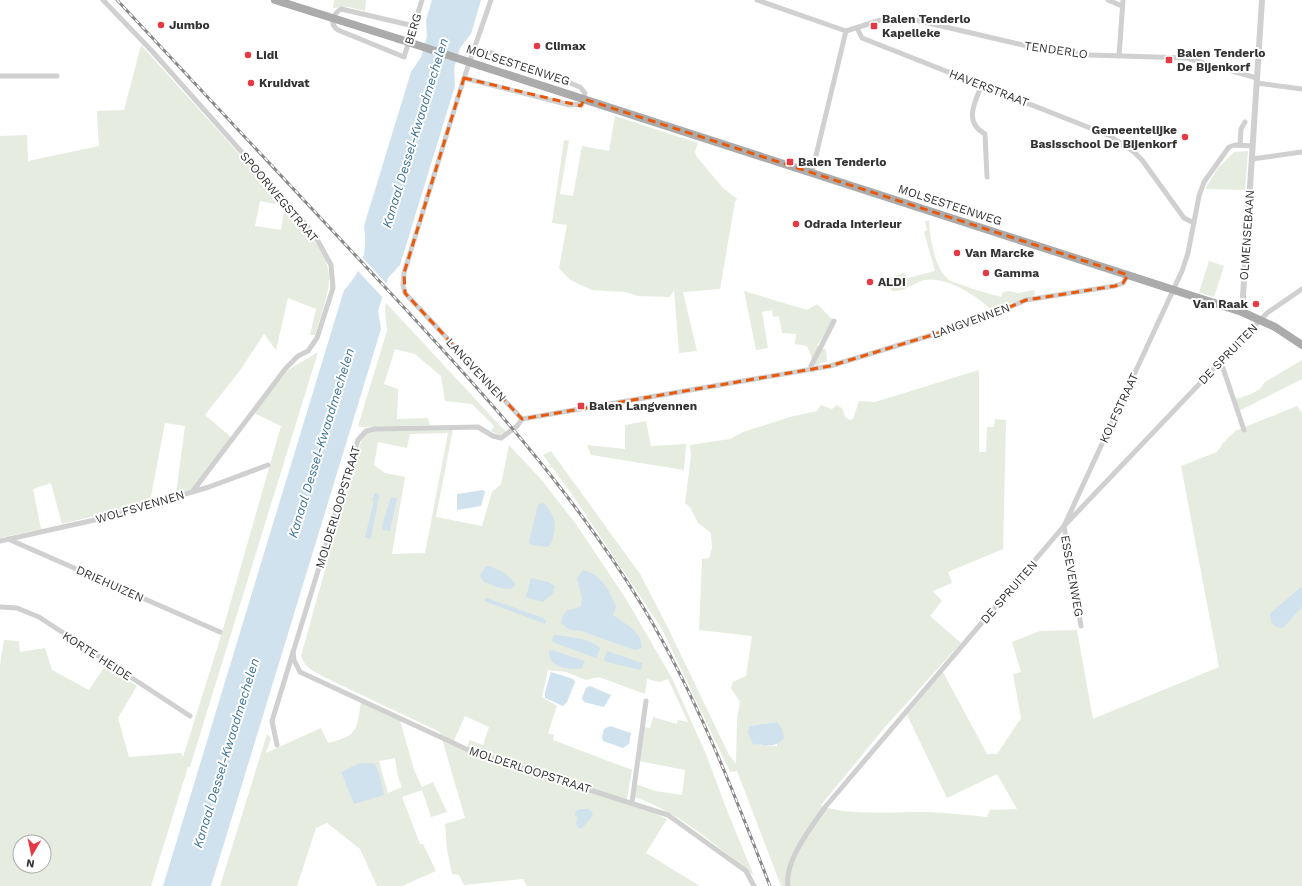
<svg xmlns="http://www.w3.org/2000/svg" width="1302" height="886" viewBox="0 0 1302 886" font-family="'Work Sans',sans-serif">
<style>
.green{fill:#e6ecdf;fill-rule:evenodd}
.water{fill:#cfe2ee}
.pier{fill:#fff}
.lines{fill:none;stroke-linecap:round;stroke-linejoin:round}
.minor{stroke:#d0d0d0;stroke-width:5}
.tertiary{stroke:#d0d0d0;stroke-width:6}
.primary{stroke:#ababab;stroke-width:8}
.rail-casing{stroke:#888;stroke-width:3}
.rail{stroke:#fff;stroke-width:1.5;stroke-dasharray:4.5;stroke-linecap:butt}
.primary-bridge{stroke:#ababab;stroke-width:8}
.marked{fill:none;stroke:#e8590c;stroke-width:3;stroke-dasharray:8 5;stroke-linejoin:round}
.poi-dot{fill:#e63946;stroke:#fff;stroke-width:1.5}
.labels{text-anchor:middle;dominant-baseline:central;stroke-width:4;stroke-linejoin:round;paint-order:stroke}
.poi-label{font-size:12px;font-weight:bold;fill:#333;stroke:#fff;text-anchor:start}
.street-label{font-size:12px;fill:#333;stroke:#fff}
.water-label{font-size:13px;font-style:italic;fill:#3f7597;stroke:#fff}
</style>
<rect width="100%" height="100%" fill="#fff"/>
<g class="green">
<path d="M 334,0 L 366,0 L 365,11 L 348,7 L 333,8 Z"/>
<path d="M 141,45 L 278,197 L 275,204 L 260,201 L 255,226 L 281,230 L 284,211 C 304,227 331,253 329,281 C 328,298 320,318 315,335 L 310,335 L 316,309 L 288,298 L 276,350 L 264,334 L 241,369 L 205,415 L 231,437 L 193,489 L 176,494 L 185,426 L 165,423 L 150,502 L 62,524 L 51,483 L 33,489 L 41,529 L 0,538 L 0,136 L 27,135 L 28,161 L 99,146 L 97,111 L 124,110 Z"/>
<path d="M 615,116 L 698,143 L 695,152 L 697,157 L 723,188 L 737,199 L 735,202 L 720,289 L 683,292 L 697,351 L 679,353 L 674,290 L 670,297 L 638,296 L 626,292 L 591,290 L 569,279 L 559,268 L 567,225 L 552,223 L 564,140 L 569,141 L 560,194 L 573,196 L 582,146 L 609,151 Z"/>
<path d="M 1248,151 L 1245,190 L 1205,189 L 1218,168 L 1234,152 Z"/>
<path d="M 925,221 L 929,221 C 930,237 934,267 948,279 C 954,284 991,294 1001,297 L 1003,292 L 1009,291 L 1018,293 L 1034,290 L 1035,295 L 991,310 C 977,295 945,276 924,280 C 913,283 905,292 892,291 L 888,284 L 890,277 L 904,273 L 908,278 L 935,271 L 924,232 L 927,230 Z"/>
<path d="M 1209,261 L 1224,266 L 1214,297 L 1199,292 Z"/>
<path d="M 744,291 L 807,310 L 817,304 L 833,320 L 817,346 L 826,350 L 827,361 L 815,366 L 807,346 L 795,344 L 796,334 L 782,333 L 779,316 L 773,317 L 772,310 L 762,312 L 768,348 L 756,350 Z"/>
<path d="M 386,303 L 506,432 L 499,435 L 491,431 L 494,426 L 472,404 L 445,401 L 441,376 L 415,354 L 395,349 L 384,384 L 398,389 L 397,419 L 428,418 L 430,425 L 362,427 L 358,426 L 387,331 L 385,309 Z"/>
<path d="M 318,352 L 190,767 L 188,767 L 151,886 L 0,886 L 0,665 L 4,640 L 19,641 L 20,652 L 45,648 L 52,670 L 89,690 L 105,666 L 137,686 L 118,718 L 129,757 L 181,753 L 183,757 L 221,636 L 281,426 L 254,413 L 288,370 ZM 20,842 L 44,842 L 44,866 L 20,866 Z"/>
<path d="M 1302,360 L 1302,379 L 1239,411 L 1236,399 L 1251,394 L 1260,389 L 1265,382 Z"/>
<path d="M 979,370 L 979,452 L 986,452 L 987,427 L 994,427 L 995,419 L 1006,420 L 1003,549 L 948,572 L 952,583 L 933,591 L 942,601 L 930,616 L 961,643 L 885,727 L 821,805 C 844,817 901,811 928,812 C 948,813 968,815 987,817 L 990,810 L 1017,809 L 997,774 L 947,798 L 907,715 L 943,672 L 987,754 L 997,754 L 1021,718 L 1013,674 L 1021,672 L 1012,642 L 1040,631 L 1077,630 L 1093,719 L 1219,667 L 1181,466 L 1217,452 L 1223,443 L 1235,431 L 1297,406 L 1302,413 L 1302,886 L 781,886 L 737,771 L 730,772 L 662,629 L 574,497 L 543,455 L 551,451 L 640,574 L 668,628 L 729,755 L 736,764 L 737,720 L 740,702 L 731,688 L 733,682 L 746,676 L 752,636 L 699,630 L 702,559 L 709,558 L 712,548 L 711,533 L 698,523 L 690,507 L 685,503 L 691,456 L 690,445 L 730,439 L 743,432 L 790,417 L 817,411 L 821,405 L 832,409 L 837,405 L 843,409 L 845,417 L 849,420 L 853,419 L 859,401 L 875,402 ZM 777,722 L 777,746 L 760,745 L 749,726 Z"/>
<path d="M 646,421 L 651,446 L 686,444 L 684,470 L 591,455 L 587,445 L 625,449 L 625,425 Z"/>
<path d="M 453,429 L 436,517 L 482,526 L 492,492 L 501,484 L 509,445 L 540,478 L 576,524 L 626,599 L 672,678 L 706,754 L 728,813 L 754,876 C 717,846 680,813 635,797 L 636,784 L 655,791 L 682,795 L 685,770 L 639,761 L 644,727 L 650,728 L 653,717 L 677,724 L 678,720 L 688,722 L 668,679 L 660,682 L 647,679 L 645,694 L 599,677 L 586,680 L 566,672 L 548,670 L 542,697 L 557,706 L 548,733 L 554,735 L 553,740 L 632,770 L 626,804 L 654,813 L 667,819 L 646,853 L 700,886 L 527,886 L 523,879 L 464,885 L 459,875 L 452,874 L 447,850 L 445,824 L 465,818 L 440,732 L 326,678 C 315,672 305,669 301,656 L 363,434 L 378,431 ZM 448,433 L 425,553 L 392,554 L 405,477 L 385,473 L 374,465 L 378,442 L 407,448 L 410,434 ZM 465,716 L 489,727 L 483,745 L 470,740 L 466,750 L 452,745 Z"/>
<path d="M 361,702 L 400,720 L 414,770 L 422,787 L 433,782 L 447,812 L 431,817 L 422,790 L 402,797 L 420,844 L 423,844 L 436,871 L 402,886 L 377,886 L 360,849 L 327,823 L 316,828 L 297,886 L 220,886 L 267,734 L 271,738 L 266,753 L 321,728 L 328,743 C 358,735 356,732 361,702 ZM 395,758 L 398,777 L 402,787 L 388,793 L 379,761 ZM 350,768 L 355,804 L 341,772 Z"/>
</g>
<g class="water">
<path d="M 432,0 L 481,0 L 471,34 L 460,48 L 454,68 L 455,86 L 400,265 L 388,278 L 378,311 L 381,329 L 211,886 L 163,886 L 344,290 C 362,271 368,253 364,226 L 411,72 L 421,57 L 427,37 L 426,20 Z"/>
<path d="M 483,490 L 485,492 L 481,506 L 457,510 L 457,494 Z"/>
<path d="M 375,493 L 379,494 L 379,497 L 371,538 L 369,539 L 365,537 L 374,501 L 372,500 Z"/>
<path d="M 391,497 L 397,498 L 390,531 L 383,530 L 382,526 Z"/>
<path d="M 541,503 L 545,504 C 554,515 557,523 553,537 C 552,541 551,545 547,547 L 531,545 L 529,542 L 538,505 Z"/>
<path d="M 489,566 L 503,572 L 515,583 L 514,587 C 505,592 493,585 484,582 L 480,576 L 485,567 Z"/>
<path d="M 583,570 C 602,575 609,589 616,607 L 613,615 L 633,629 L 640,638 L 642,648 L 635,650 L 581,631 L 568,629 L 561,623 C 564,607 569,612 581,606 L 582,598 L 577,578 Z"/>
<path d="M 531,578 L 548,582 L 555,586 L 553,593 L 543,602 L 526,597 Z"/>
<path d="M 1302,586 L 1302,607 L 1283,628 L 1277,627 L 1271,622 L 1270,614 Z"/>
<path d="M 487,598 L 543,618 L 546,621 L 545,624 L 487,602 L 484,600 Z"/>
<path d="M 556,635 C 567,637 593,639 600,648 L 596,658 L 555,643 L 552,641 L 553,636 Z"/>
<path d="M 552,650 L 585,661 L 582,668 C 570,671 547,667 549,651 Z"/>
<path d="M 607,651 L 642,663 L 641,670 L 607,662 L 604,660 Z"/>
<path d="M 551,672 L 573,679 L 575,682 L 567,702 L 563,706 L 545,698 L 545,692 Z"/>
<path d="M 590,686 L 611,695 L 604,707 L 584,702 L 582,698 L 586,688 Z"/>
<path d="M 777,722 L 782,729 L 784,738 C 777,748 765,745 753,744 L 748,733 L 749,726 Z"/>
<path d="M 610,726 L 631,733 L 629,744 L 623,748 L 603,741 L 602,736 L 604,729 Z"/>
<path d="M 360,763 L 369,763 L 375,764 L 379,772 L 384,795 L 354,804 L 341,772 Z"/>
<path d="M 581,809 L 589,809 L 593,813 L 591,818 L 581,829 L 578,828 L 576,823 L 578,817 L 575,816 L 576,811 Z"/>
</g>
<path class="pier" d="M 361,256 L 388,285 L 384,299 L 357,270 Z"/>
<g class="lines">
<g class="minor">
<path d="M 103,0 L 151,50 L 305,223 L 318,241 L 331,265 L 333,288 L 317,338 L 308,351 L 298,356 L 286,368 L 193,491"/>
<path d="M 491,0 L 464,78 L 404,273 L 403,285 L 405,293 L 522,419"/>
<path d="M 757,0 L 846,31 L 887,18 L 911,19 L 1036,48 L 1090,55 L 1186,58 L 1257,78"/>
<path d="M 1108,0 L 1122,6"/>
<path d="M 414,26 L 341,9 C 333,14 329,24 338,30 L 404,57 L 422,0"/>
<path d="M 857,28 L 862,38 L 1108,135 L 1134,152 L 1142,160 L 1184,218 L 1194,223"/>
<path d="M 1119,56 L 1123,0"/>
<path d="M 0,76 L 57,76"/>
<path d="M 464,78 L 570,105 L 582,104 L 585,93 L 580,87 L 492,53 L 474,48"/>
<path d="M 1257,83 L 1302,89"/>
<path d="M 982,84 C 975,102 963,122 985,134 L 987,177"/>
<path d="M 1240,145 L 1241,129 L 1245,122"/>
<path d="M 1252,159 L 1302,152"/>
<path d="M 812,172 L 846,31"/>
<path d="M 1221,362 L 1244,430"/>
<path d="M 812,370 L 811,366 L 834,321"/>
<path d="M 522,419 L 830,366 L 975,322 L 1026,300 L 1115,286 L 1123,283 L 1128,275"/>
<path d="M 8,539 L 220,632"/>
<path d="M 0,541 L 108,517 L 209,487 L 268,465"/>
<path d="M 0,607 L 17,608 L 39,617 L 190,716"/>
<path d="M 1081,626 L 1064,526 L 1182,271 L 1188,253 L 1199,196 L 1204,182 L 1229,147 L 1235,145 L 1252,146"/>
<path d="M 293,652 L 294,660 L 300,672 L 477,754 L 668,815 L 746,871 L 754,886"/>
<path d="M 277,745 L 272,721 L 358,440 L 366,431 L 375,429 L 478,427 L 493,436 L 501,438 L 517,426 L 522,419"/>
<path d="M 632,802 L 646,701"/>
<path d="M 788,886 C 784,861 812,826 826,806 L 1064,526 L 1267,313 L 1302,289"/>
</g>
<path class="tertiary" d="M 1242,312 L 1262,0"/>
<g class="primary">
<path d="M 275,0 L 399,39"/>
<path d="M 481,66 L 1242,312 L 1275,327 L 1302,345"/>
</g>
<defs>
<path id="rail" d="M 117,0 C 206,95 295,190 384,286 C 478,387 571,488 643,607 C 696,695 733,790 770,886"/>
</defs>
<use href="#rail" class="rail-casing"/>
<use href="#rail" class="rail"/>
<path class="primary-bridge" d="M 399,39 L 481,66"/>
</g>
<path class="marked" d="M 464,78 L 581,106 L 584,99 L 1128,275 L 1123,283 L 1115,286 L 1026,300 L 975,322 L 830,366 L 522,419 L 405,293 L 404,273 Z"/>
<g class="poi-dot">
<circle cx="161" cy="25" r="4"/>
<rect x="870" y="22" width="8" height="8" rx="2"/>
<circle cx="537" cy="46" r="4"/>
<circle cx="248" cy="55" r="4"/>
<rect x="1165" y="56" width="8" height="8" rx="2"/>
<circle cx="251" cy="83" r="4"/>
<circle cx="1185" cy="137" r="4"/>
<rect x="786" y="158" width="8" height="8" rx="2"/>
<circle cx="796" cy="224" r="4"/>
<circle cx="957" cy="253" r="4"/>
<circle cx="986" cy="273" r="4"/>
<circle cx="870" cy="282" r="4"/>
<circle cx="1256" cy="304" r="4"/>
<rect x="577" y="402" width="8" height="8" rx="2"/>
</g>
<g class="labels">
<g class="poi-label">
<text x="882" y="19">Balen Tenderlo<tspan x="882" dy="14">Kapelleke</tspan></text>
<text x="169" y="25">Jumbo</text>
<text x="545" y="46">Climax</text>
<text x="1177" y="53">Balen Tenderlo<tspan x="1177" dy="14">De Bijenkorf</tspan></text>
<text x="256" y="55">Lidl</text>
<text x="259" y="83">Kruidvat</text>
<text x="1177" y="130" text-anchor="end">Gemeentelijke<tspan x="1177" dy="14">Basisschool De Bijenkorf</tspan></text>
<text x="798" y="162">Balen Tenderlo</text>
<text x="804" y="224">Odrada Interieur</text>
<text x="965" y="253">Van Marcke</text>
<text x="994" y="273">Gamma</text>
<text x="878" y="282">ALDI</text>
<text x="1248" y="304" text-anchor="end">Van Raak</text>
<text x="589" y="406">Balen Langvennen</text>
</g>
<g class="street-label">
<text transform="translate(413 29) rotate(-73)">BERG</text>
<text transform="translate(1056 50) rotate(8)">TENDERLO</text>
<text transform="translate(518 65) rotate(18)">MOLSESTEENWEG</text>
<text transform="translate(989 88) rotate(21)">HAVERSTRAAT</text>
<text transform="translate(279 197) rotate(50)">SPOORWEGSTRAAT</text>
<text transform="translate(950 205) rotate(18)">MOLSESTEENWEG</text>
<text transform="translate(1247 235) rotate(-86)">OLMENSEBAAN</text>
<text transform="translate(971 321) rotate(-20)">LANGVENNEN</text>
<text transform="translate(1228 354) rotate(-46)">DE SPRUITEN</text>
<text transform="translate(476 370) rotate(47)">LANGVENNEN</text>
<text transform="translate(1119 408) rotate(-65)">KOLFSTRAAT</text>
<text transform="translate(140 507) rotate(-16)">WOLFSVENNEN</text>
<text transform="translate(338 507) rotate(-73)">MOLDERLOOPSTRAAT</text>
<text transform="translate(1072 576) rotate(80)">ESSEVENWEG</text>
<text transform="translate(110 584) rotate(24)">DRIEHUIZEN</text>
<text transform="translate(1009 592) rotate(-49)">DE SPRUITEN</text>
<text transform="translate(97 656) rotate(33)">KORTE HEIDE</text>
<text transform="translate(530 770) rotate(18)">MOLDERLOOPSTRAAT</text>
</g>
<g class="water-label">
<text transform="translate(415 133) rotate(-73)">Kanaal Dessel-Kwaadmechelen</text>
<text transform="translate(321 443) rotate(-73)">Kanaal Dessel-Kwaadmechelen</text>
<text transform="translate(226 753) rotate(-73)">Kanaal Dessel-Kwaadmechelen</text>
</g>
</g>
<g transform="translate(32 854) rotate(189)"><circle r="19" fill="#ffffff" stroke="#adadad"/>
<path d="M0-3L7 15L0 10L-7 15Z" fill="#e63946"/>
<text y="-6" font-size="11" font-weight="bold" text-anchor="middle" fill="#333333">N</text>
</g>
</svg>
